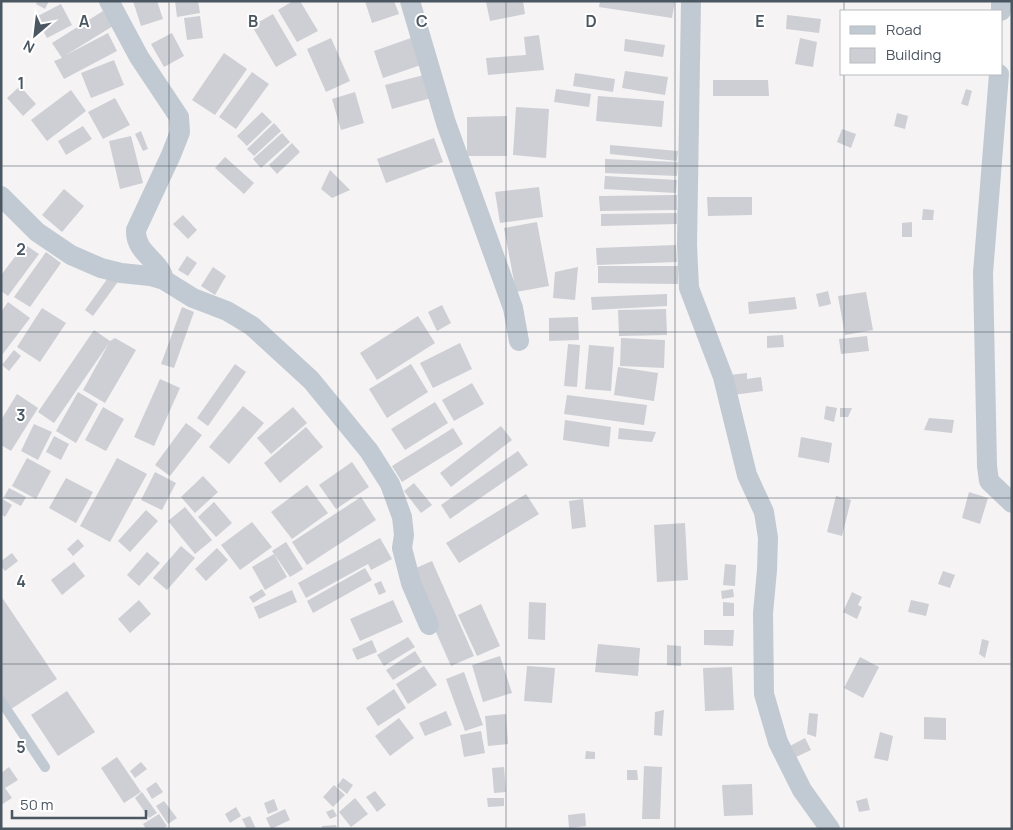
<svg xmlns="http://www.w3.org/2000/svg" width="1013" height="830" viewBox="0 0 1013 830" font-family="Manrope,sans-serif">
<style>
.building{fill:#cdcfd5}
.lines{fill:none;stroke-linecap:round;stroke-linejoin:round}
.service{stroke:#c1cad2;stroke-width:10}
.minor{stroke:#c1cad2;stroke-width:20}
.grid{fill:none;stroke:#4a5661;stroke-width:1;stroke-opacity:0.55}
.grid-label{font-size:16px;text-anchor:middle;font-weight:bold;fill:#4a5661;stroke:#fff;stroke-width:4;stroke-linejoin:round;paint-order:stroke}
</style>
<rect width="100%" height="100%" fill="#f5f3f3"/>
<g class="building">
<path d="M 37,1 L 49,1 L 45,9 L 36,4 Z"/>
<path d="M 133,1 L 157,1 L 163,19 L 141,26 Z"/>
<path d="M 175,1 L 198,1 L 200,13 L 177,17 Z"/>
<path d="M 293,1 L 300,1 L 318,31 L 297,42 L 278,10 Z"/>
<path d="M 365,1 L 394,1 L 399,14 L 372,23 Z"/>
<path d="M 491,1 L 523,1 L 525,14 L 490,21 L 486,2 Z"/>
<path d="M 600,1 L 675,1 L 672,18 L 599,7 Z"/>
<path d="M 61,4 L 72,25 L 47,38 L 36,17 Z"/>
<path d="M 103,11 L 113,26 L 66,55 L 108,33 L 117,51 L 64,79 L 54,61 L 62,58 L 52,43 Z"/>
<path d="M 273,14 L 297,55 L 276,67 L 252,26 Z"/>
<path d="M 787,15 L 821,19 L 819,33 L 786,29 Z"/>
<path d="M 200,16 L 203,38 L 187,40 L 184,18 Z"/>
<path d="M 172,33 L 184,56 L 164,67 L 151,44 Z"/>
<path d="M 539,35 L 544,70 L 488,75 L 486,58 L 526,55 L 524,37 Z"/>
<path d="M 331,38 L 350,81 L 326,92 L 307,49 Z"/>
<path d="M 411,38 L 421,65 L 383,78 L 374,51 Z"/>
<path d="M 800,38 L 817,42 L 813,67 L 795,64 Z"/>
<path d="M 625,39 L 665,45 L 663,57 L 624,51 Z"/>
<path d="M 224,53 L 247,69 L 215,115 L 192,100 Z"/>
<path d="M 114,60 L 124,85 L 91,98 L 81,73 Z"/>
<path d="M 625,71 L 668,77 L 665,95 L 622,88 Z"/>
<path d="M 252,72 L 269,84 L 236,129 L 219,117 Z"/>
<path d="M 575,73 L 615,79 L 613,92 L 573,86 Z"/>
<path d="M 424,75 L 431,98 L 392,109 L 385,85 Z"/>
<path d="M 713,80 L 768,80 L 769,96 L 713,96 Z"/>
<path d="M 20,86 L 36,104 L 23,116 L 7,98 Z"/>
<path d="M 556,89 L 591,94 L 589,107 L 554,102 Z"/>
<path d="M 966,89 L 972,91 L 968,106 L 961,104 Z"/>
<path d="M 71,90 L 86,111 L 47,141 L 31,120 Z"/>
<path d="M 355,92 L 364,123 L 341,130 L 332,99 Z"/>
<path d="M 598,96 L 664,101 L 662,127 L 596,121 Z"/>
<path d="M 115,98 L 130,125 L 103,139 L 88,112 Z"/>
<path d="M 516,107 L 549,109 L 546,158 L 513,155 Z"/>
<path d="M 262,112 L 272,122 L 247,146 L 237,136 Z"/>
<path d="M 897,113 L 908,116 L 905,129 L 894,126 Z"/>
<path d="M 507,116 L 507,156 L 467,156 L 467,117 Z"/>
<path d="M 274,123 L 281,131 L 254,156 L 247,149 Z"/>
<path d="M 83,126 L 92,139 L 66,155 L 58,141 Z"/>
<path d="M 842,129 L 856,134 L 851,148 L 837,142 Z"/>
<path d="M 141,131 L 148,149 L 143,151 L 135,134 Z"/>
<path d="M 282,133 L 290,142 L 261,168 L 253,159 Z"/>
<path d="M 131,136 L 143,183 L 120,189 L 109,141 Z"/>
<path d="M 434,138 L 443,162 L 386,183 L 377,159 Z"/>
<path d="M 292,143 L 300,152 L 277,174 L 269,165 Z"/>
<path d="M 610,145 L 678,151 L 677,161 L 610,154 Z"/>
<path d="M 225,157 L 254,183 L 244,194 L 215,168 Z"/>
<path d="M 605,159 L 678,162 L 677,176 L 605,173 Z"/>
<path d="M 330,170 L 350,190 L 332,198 L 321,189 Z"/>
<path d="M 605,176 L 677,180 L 676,193 L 604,189 Z"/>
<path d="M 539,187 L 543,217 L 500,223 L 495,192 Z"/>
<path d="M 64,189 L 84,206 L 62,232 L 42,215 Z"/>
<path d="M 677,195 L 677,210 L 600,211 L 599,196 Z"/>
<path d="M 707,197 L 752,197 L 752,215 L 708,216 Z"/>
<path d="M 923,209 L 934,210 L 933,220 L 922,220 Z"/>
<path d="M 677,213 L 677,224 L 601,226 L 601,214 Z"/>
<path d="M 183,215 L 197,230 L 188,239 L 173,224 Z"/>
<path d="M 537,222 L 549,286 L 516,292 L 504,228 Z"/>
<path d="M 912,222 L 912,237 L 902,237 L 902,223 Z"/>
<path d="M 676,245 L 677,262 L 597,265 L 596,248 Z"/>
<path d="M 27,246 L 39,254 L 8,296 L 1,291 L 1,275 L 21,249 Z"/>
<path d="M 46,252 L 61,263 L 30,307 L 14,297 Z"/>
<path d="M 187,256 L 197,263 L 188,276 L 178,270 Z"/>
<path d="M 598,266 L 678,266 L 678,284 L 598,283 Z"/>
<path d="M 213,267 L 226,276 L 215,295 L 201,286 Z"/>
<path d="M 578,267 L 575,300 L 553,298 L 555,272 Z"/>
<path d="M 110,275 L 120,279 L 93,316 L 85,310 Z"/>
<path d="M 828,291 L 831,304 L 819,307 L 816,294 Z"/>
<path d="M 866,292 L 873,330 L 845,335 L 838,296 Z"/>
<path d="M 667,294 L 667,306 L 592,310 L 591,297 Z"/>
<path d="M 795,297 L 797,309 L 749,314 L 748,302 Z"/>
<path d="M 8,302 L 30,318 L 2,355 L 1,312 Z"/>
<path d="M 442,305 L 451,323 L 437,331 L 428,312 Z"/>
<path d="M 182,307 L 194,312 L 174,368 L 161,364 Z"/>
<path d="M 42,308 L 66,323 L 40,362 L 17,347 Z"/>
<path d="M 666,309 L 667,335 L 619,336 L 618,310 Z"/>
<path d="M 418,316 L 435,343 L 377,380 L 360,353 Z"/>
<path d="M 578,317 L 579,340 L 549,341 L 549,318 Z"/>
<path d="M 94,330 L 110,341 L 115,338 L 136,350 L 105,403 L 83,390 L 109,343 L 54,423 L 38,412 Z"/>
<path d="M 783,335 L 784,347 L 767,348 L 767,336 Z"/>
<path d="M 867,336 L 869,351 L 841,354 L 839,339 Z"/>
<path d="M 621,338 L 665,340 L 664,368 L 620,366 Z"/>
<path d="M 460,343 L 472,369 L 433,388 L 420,363 Z"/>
<path d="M 568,344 L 580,345 L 577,387 L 564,386 Z"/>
<path d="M 589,345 L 614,347 L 611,391 L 585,389 Z"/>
<path d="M 14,350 L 21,356 L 9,371 L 2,365 Z"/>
<path d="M 235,364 L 246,372 L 208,426 L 197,418 Z"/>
<path d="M 411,364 L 428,392 L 387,418 L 369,389 Z"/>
<path d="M 618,367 L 658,373 L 654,401 L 614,395 Z"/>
<path d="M 747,373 L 747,379 L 761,377 L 763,391 L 733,395 L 730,375 Z"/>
<path d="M 160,379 L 180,388 L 154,446 L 134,437 Z"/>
<path d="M 472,383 L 484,404 L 454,421 L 442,400 Z"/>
<path d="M 78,392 L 98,404 L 76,443 L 56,431 Z"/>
<path d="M 17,394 L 38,408 L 11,451 L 1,445 L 1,420 Z"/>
<path d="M 567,395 L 647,405 L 644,425 L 564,414 Z"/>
<path d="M 435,402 L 448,423 L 405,450 L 391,429 Z"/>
<path d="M 243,406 L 264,423 L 229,464 L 209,447 Z"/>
<path d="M 826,406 L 837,408 L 834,422 L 824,419 Z"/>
<path d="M 103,407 L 124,419 L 106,451 L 85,440 Z"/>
<path d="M 293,407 L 307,423 L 271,454 L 257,438 Z"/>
<path d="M 840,408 L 852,408 L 848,417 L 840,417 Z"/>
<path d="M 929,418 L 954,420 L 952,433 L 924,430 Z"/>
<path d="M 565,420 L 611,427 L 609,447 L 563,440 Z"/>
<path d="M 186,423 L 202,435 L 170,476 L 155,465 Z"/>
<path d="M 34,424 L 52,432 L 38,460 L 21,451 Z"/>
<path d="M 501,426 L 512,440 L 451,487 L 440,473 Z"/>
<path d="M 306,427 L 323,447 L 280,483 L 264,463 Z"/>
<path d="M 453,428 L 463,444 L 402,482 L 392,466 Z"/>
<path d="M 619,428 L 656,432 L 652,442 L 618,439 Z"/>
<path d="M 54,436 L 69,444 L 61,460 L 46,452 Z"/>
<path d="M 801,437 L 832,443 L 829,463 L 798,457 Z"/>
<path d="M 518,451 L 528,465 L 450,519 L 441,505 Z"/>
<path d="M 27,458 L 51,471 L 36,499 L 12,486 Z"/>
<path d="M 117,458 L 147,474 L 110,542 L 80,526 Z"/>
<path d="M 352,462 L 369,487 L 336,509 L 319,485 Z"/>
<path d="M 155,472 L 176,483 L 162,510 L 141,500 Z"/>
<path d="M 203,476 L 218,492 L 195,513 L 181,497 Z"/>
<path d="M 66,478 L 93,492 L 76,523 L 49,508 Z"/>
<path d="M 414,483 L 432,505 L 421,513 L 404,491 Z"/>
<path d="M 307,485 L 328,513 L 292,539 L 271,512 Z"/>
<path d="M 9,488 L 26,497 L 21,506 L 4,497 Z"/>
<path d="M 969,492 L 988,498 L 980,524 L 962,518 Z"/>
<path d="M 526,494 L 539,514 L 459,563 L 446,543 Z"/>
<path d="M 836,496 L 851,500 L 842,536 L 827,532 Z"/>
<path d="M 361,497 L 376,520 L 307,565 L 292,542 Z"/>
<path d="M 1,498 L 12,505 L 5,517 L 1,514 Z"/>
<path d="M 583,499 L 586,527 L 572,529 L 569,501 Z"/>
<path d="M 214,502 L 232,523 L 216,537 L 198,517 Z"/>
<path d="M 185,507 L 212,540 L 195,554 L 168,521 Z"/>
<path d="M 146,510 L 158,521 L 130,552 L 118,541 Z"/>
<path d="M 252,522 L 272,547 L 240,570 L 221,545 Z"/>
<path d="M 685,523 L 688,580 L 657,582 L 654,525 Z"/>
<path d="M 380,538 L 392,559 L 371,570 L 368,564 L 306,598 L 298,583 Z"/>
<path d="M 78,539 L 84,546 L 73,556 L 67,549 Z"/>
<path d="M 286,542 L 303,569 L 290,577 L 272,551 Z"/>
<path d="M 181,546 L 195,558 L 167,590 L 153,578 Z"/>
<path d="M 217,548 L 228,560 L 206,581 L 195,569 Z"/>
<path d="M 147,552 L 160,563 L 139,586 L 127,575 Z"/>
<path d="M 12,553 L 18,561 L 5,571 L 1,566 L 1,561 Z"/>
<path d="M 274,554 L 287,577 L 265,590 L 252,567 Z"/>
<path d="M 432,561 L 474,656 L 451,666 L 409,571 Z"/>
<path d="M 74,562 L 85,576 L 62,595 L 51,580 Z"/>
<path d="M 725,564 L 736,565 L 735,586 L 723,585 Z"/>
<path d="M 365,568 L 372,580 L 313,613 L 307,601 Z"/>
<path d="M 943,571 L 955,575 L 950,588 L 938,584 Z"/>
<path d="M 381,581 L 386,592 L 379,595 L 374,584 Z"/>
<path d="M 262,589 L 266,595 L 253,603 L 249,597 Z"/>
<path d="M 733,589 L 734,597 L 722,599 L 721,591 Z"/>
<path d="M 292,590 L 297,602 L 259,619 L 254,607 Z"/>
<path d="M 852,592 L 862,597 L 858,605 L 862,607 L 857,619 L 843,612 Z"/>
<path d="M 1,596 L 57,679 L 11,709 L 1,694 Z"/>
<path d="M 139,600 L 151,614 L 130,633 L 118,619 Z"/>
<path d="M 393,600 L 403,622 L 360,641 L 350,619 Z"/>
<path d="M 911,600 L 929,604 L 926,616 L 908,612 Z"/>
<path d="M 529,602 L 546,603 L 545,640 L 528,639 Z"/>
<path d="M 723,602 L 734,603 L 734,616 L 723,616 Z"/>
<path d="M 481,604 L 500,646 L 477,656 L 458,615 Z"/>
<path d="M 704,630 L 734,630 L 733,646 L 704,645 Z"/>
<path d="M 408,637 L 415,647 L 384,666 L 377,655 Z"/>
<path d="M 982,639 L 989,641 L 985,658 L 979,654 Z"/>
<path d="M 372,640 L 377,652 L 357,660 L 352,649 Z"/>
<path d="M 598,644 L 640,648 L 638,676 L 595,672 Z"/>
<path d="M 667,645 L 681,646 L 681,666 L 667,665 Z"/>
<path d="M 415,651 L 422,662 L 393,680 L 386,670 Z"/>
<path d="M 500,656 L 512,693 L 483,702 L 472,665 Z"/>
<path d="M 860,657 L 879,667 L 863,698 L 844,688 Z"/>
<path d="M 424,666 L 437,685 L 408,704 L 396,684 Z"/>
<path d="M 527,666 L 555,668 L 552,703 L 524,701 Z"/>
<path d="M 732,667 L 734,710 L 705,711 L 703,668 Z"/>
<path d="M 464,672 L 483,725 L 465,731 L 446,679 Z"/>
<path d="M 394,689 L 406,708 L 378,726 L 366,708 Z"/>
<path d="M 67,691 L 95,732 L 58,756 L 31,715 Z"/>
<path d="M 664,710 L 662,736 L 654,735 L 655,712 Z"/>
<path d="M 446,711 L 452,725 L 425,736 L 419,723 Z"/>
<path d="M 809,713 L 818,714 L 816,737 L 807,734 Z"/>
<path d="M 506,714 L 508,744 L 488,746 L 485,716 Z"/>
<path d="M 924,717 L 946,718 L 946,740 L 924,739 Z"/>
<path d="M 399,718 L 414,738 L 390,756 L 375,736 Z"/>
<path d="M 481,731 L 485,753 L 464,757 L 460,735 Z"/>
<path d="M 880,732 L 893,736 L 888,761 L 874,758 Z"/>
<path d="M 805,738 L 811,750 L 794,758 L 788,747 Z"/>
<path d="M 586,751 L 595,752 L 595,759 L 585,759 Z"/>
<path d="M 117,757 L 141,792 L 124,803 L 101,768 Z"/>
<path d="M 141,762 L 147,769 L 135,778 L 130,771 Z"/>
<path d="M 644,766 L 662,767 L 660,819 L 642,819 Z"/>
<path d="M 9,767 L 18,780 L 5,788 L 12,798 L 1,805 L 1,773 Z"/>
<path d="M 504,767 L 506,792 L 494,793 L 492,768 Z"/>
<path d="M 627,770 L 637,770 L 638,780 L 627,780 Z"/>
<path d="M 343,778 L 353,785 L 347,794 L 337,786 Z"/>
<path d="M 156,782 L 163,792 L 152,799 L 146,789 Z"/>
<path d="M 752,784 L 753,815 L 724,816 L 722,785 Z"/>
<path d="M 334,785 L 345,795 L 333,807 L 323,797 Z"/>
<path d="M 375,791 L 386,805 L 377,812 L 366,797 Z"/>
<path d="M 142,792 L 157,813 L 149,818 L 135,798 Z"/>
<path d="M 355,798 L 368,814 L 351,827 L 339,812 Z"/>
<path d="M 487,798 L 504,798 L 504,806 L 488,807 Z"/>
<path d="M 867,798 L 870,810 L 859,812 L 856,801 Z"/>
<path d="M 274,799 L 278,810 L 268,814 L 264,803 Z"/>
<path d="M 164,801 L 177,818 L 168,824 L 156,806 Z"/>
<path d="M 236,807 L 241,816 L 230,823 L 225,814 Z"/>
<path d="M 285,809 L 290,820 L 271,829 L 266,818 Z"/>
<path d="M 333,809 L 337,816 L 330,819 L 326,812 Z"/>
<path d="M 585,813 L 586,826 L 569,828 L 568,815 Z"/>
<path d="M 159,814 L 167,826 L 163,829 L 146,829 L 143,824 Z"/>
<path d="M 250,816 L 256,829 L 247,829 L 242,819 Z"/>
<path d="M 336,825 L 337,829 L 322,829 L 322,826 Z"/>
</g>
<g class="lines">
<path class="service" d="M 1,701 L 45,767"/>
<g class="minor">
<path d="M 109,1 L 139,57 L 179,117 L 180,132 L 171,155 L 136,230 C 135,254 160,259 164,280"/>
<path d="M 410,1 L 446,123 L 513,308 L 519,341"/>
<path d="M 691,1 L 687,245 L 689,288 L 723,377 L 747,475 L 764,512 L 768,538 L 767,570 L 763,613 L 764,694 L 778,742 L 802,790 L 830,829"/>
<path d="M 1001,1 L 1001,11"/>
<path d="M 999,74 L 983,273 L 987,466 L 989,481 L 1012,503"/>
<path d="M 1,196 L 37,232 L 71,255 L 101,268 L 121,273 L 150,276 L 164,280 L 193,298 L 227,311 L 252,326 L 311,380 L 369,451 L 390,484 L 402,517 L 404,535 L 402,548 L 411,583 L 429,625"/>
</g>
</g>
<path class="grid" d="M 169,1 L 169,829M 338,1 L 338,829M 506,1 L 506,829M 675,1 L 675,829M 844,1 L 844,11M 844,74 L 844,829M 1,166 L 1012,166M 1,332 L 1012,332M 1,498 L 1012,498M 1,664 L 1012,664"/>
<g class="grid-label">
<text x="84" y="27">A</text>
<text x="253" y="27">B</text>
<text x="422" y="27">C</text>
<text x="591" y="27">D</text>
<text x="760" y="27">E</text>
<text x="21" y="89">1</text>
<text x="21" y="255">2</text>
<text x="21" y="421">3</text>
<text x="21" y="587">4</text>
<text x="21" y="753">5</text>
</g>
<rect width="1013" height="830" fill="none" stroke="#4a5661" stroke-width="5"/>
<rect x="840" y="10" width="162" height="65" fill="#ffffff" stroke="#b7bbc0"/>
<rect x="850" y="26" width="25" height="8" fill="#c1cad2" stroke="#b7bbc0"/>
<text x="886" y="35" font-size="15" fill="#4a5661">Road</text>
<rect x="850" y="48" width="25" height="15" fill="#cdcfd5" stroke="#b7bbc0"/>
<text x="886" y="60" font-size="15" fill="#4a5661">Building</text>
<g transform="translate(35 35) rotate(208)" stroke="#ffffff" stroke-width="4" paint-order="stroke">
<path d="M0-4L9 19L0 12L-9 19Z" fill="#4a5661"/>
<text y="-8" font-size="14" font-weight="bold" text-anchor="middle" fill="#4a5661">N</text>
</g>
<path d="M12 810v8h134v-8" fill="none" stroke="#4a5661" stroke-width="2.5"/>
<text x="20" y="810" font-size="15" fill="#4a5661" stroke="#ffffff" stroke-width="4" paint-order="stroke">50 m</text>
</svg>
